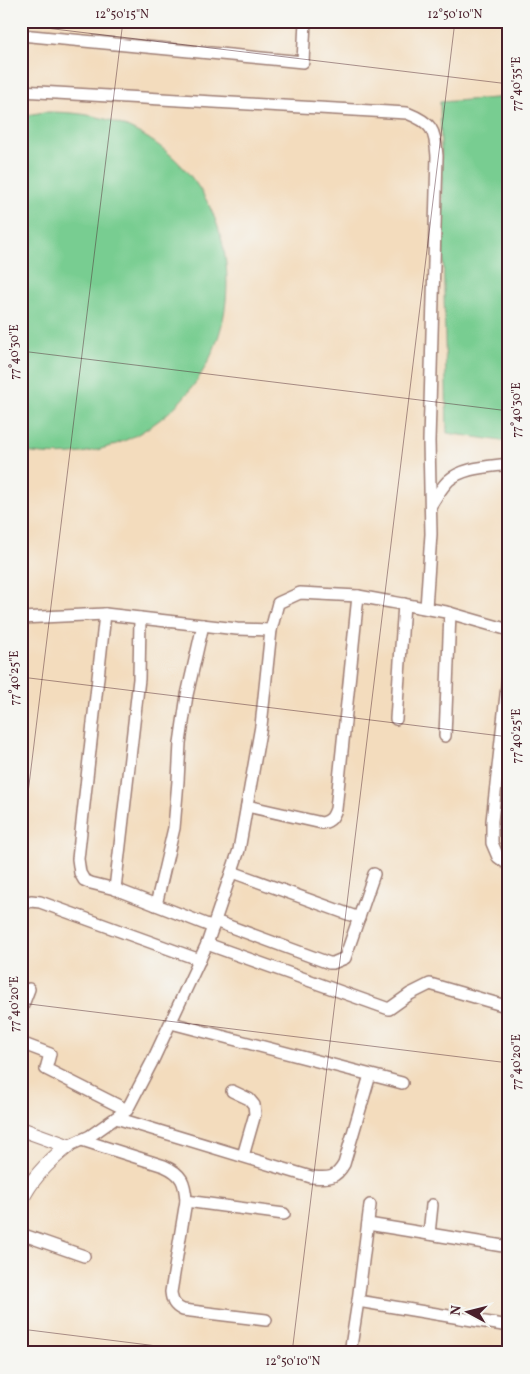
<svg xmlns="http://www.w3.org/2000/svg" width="530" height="1374" viewBox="0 0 530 1374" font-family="Vollkorn,serif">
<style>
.green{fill:#78cd91;stroke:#61765e}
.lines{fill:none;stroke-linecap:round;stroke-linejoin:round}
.minor-casing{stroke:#9e7e74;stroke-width:14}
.tertiary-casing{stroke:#9e7e74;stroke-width:16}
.minor{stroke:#fff;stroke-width:11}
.tertiary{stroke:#fff;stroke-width:14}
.ticks{fill:none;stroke:#4a1f2b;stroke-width:1;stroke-opacity:0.45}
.neatline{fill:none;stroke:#4a1f2b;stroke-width:2}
.ticks-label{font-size:12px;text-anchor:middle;fill:#4a1f2b}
</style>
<rect width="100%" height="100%" fill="#f6f6f2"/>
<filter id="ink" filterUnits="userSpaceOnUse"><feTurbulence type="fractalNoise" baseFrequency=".02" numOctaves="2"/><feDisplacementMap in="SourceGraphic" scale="10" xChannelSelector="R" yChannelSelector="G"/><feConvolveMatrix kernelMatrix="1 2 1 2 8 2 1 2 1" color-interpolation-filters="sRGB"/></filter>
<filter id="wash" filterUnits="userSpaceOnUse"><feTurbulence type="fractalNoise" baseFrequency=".0096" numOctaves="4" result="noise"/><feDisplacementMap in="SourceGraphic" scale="20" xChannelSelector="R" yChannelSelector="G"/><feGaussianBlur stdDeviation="1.12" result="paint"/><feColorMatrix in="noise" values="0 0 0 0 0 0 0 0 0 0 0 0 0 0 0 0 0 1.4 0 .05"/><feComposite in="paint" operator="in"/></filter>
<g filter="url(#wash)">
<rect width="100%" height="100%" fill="#f3dcbd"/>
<g class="green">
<path d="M 509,97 L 509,442 L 447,433 L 440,102 Z"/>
<path d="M 44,112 C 71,112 97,114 122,125 C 255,180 263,364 138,434 C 102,454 61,459 21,451 L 21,116 Z"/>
</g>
</g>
<g filter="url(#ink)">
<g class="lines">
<defs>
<g id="minor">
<path d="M 21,35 L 303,62 L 305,21"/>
<path d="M 21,91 L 407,113 C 432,123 435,129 437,156 L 429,441 L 431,534 L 426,608"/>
<path d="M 431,505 C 436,497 441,488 448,481 C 463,467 489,467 509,464"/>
<path d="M 105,614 L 78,859 L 80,873 L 84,880 L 91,883 L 115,889 L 213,927"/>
<path d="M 21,618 L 105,614 L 237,629 L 271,630"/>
<path d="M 509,668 L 492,821 L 492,843 L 498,857 L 509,865"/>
<path d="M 396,719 L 404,604"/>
<path d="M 445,736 L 450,613"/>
<path d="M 247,806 L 322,823 C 331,821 333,817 336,809 L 358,596"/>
<path d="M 232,872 L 359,918"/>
<path d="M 115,889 L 139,679 L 140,618"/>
<path d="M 21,905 L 31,901 L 40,902 L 200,960"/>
<path d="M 156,905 L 174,828 L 178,781 L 180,743 L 187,695 L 203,625"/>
<path d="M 215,921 L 329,963 L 333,963 L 345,958 L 374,874"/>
<path d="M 207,944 L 389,1009 L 410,994 L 430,984 L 509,1007"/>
<path d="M 21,1010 L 29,989"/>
<path d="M 171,1023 L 402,1083"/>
<path d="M 21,1043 L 50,1054 L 46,1069 L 127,1110"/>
<path d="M 232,1091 L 249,1099 L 254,1105 L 255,1114 L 243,1156"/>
<path d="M 116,1118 L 311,1177 C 327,1178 335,1180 344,1164 L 370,1075"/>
<path d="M 82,1140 L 164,1166 C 182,1174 185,1182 186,1201 L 171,1292 C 172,1301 174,1306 183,1310 L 266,1320"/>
<path d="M 68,1146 L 90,1136 L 127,1110 L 153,1060 L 207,944 L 239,850 L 261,726 L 271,630 L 278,603 L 300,593 L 358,596 L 446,612 L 509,630"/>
<path d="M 186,1201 L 284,1214"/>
<path d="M 368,1224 L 509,1247"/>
<path d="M 21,1234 L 84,1256"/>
<path d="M 429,1234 L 432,1205"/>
<path d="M 358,1301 L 509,1326"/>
<path d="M 350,1353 L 358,1301 L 370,1205"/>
</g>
<g id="tertiary">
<path d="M 21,1129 L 68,1146"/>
<path d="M 21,1201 C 31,1179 49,1161 68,1146"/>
</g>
</defs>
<use href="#minor" class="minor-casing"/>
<use href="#tertiary" class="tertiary-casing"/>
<use href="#minor" class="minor"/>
<use href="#tertiary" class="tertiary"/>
</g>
</g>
<path class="ticks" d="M 21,25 L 509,84M 21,351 L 509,411M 21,677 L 509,737M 21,850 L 123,21M 21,1003 L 509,1063M 21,1329 L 213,1353M 292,1353 L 455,21"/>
<rect width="530" height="1374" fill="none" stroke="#f6f6f2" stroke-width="55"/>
<g transform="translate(468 1312) rotate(277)" stroke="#f6f6f2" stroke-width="4" paint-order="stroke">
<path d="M0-4L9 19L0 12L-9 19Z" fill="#4a1f2b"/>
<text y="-8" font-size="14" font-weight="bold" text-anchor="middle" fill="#4a1f2b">N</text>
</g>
<rect x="28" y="28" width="474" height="1318" class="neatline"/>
<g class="ticks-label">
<text x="122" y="18">12°50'15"N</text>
<text x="455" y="18">12°50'10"N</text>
<text transform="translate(516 84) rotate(-90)" y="4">77°40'35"E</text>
<text transform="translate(14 352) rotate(-90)" y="4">77°40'30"E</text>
<text transform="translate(516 410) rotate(-90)" y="4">77°40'30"E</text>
<text transform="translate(14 678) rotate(-90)" y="4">77°40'25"E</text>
<text transform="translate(516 736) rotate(-90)" y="4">77°40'25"E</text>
<text transform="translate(14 1004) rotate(-90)" y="4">77°40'20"E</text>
<text transform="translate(516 1062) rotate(-90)" y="4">77°40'20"E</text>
<text x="293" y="1365">12°50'10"N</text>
</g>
</svg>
